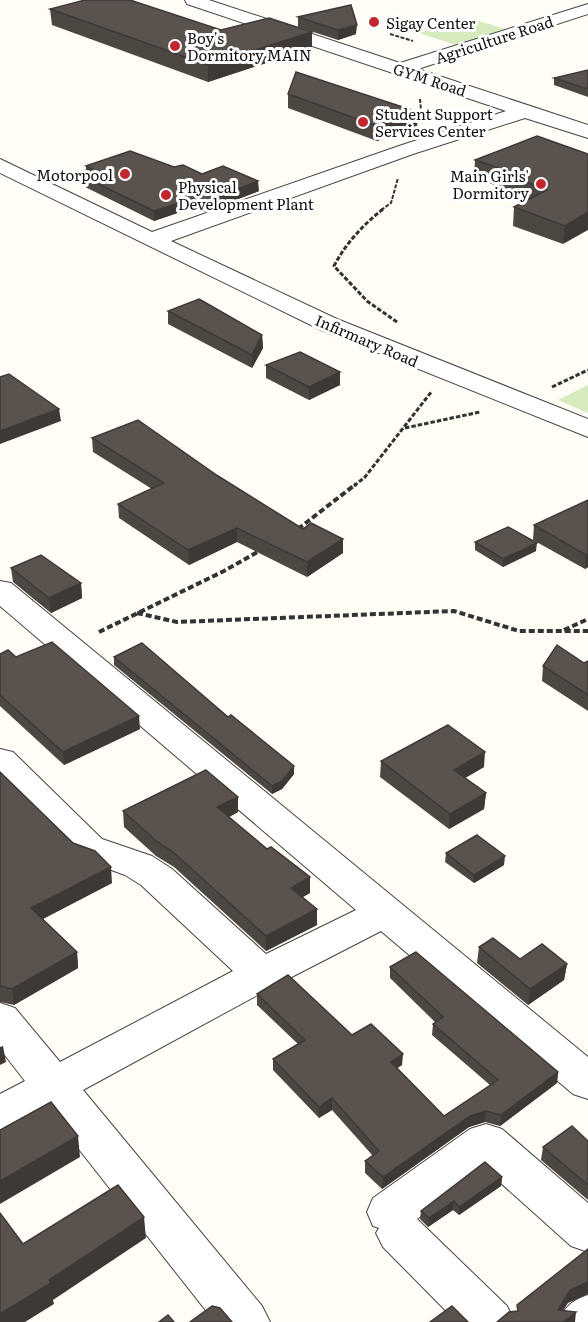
<svg xmlns="http://www.w3.org/2000/svg" width="588" height="1322" viewBox="0 0 588 1322" font-family="Literata,serif">
<style>
.green{fill:#d5ebbd}
.lines{fill:none;stroke-linecap:round;stroke-linejoin:round}
.minor-casing{stroke:#444;stroke-width:2}
.path-far2{stroke:#333;stroke-width:2;stroke-dasharray:4 1.5;stroke-linecap:butt}
.path-far1{stroke:#333;stroke-width:3;stroke-dasharray:4.5 2;stroke-linecap:butt}
.path{stroke:#333;stroke-width:4;stroke-dasharray:6 3;stroke-linecap:butt}
.minor{fill:#fff;fill-rule:evenodd}
.wall{fill:#4d4742}
.shaded-wall{fill:#3f3936}
.building{fill:#5a524d;stroke:#3f3936;stroke-width:1.5}
.poi-dot{fill:#c4262e;stroke:#fff;stroke-width:2}
.labels{text-anchor:middle;dominant-baseline:central;stroke-width:6;stroke-linejoin:round;paint-order:stroke}
.far-poi-label{font-size:15px;fill:#111;stroke:#fff;text-anchor:start}
.far-street-label{font-size:15px;fill:#111;stroke:#fff}
</style>
<rect width="100%" height="100%" fill="#fffdf5"/>
<g class="green">
<path d="M 469,18 L 505,29 L 456,45 L 419,33 Z"/>
<path d="M 588,385 L 588,413 L 558,400 Z"/>
</g>
<g class="lines">
<defs>
<g id="minor">
<path d="M 185,0 L 209,0 L 400,63 L 588,4 L 588,14 L 418,69 L 588,125 L 588,138 L 525,118 L 413,154 L 171,241 L 337,319 L 588,419 L 588,437 L 319,329 L 0,173 L 0,159 L 152,232 L 399,146 L 506,111 L 187,4 Z"/>
<path d="M 0,581 L 11,583 L 588,1057 L 588,1099 L 573,1094 L 381,931 L 276,985 L 83,1090 L 262,1306 L 270,1322 L 215,1322 L 48,1110 L 16,1128 L 0,1133 L 0,1094 L 25,1081 L 0,1049 L 0,1003 L 15,1008 L 60,1062 L 233,971 L 141,885 L 125,875 L 76,857 L 0,782 L 0,749 L 13,752 L 102,839 L 152,856 L 172,869 L 266,954 L 356,910 L 0,606 Z"/>
<path d="M 486,1124 L 502,1129 L 588,1203 L 588,1252 L 571,1246 L 484,1168 L 417,1219 L 507,1306 L 515,1322 L 457,1322 L 383,1247 L 376,1233 L 379,1228 L 373,1226 L 367,1212 L 373,1198 L 470,1129 Z"/>
<path d="M 588,1295 L 588,1322 L 558,1322 C 566,1306 571,1301 588,1295 Z"/>
</g>
</defs>
<use href="#minor" class="minor-casing"/>
<g class="path-far2">
<path d="M 390,34 L 413,41"/>
<path d="M 420,99 L 422,121"/>
<path d="M 381,210 L 391,203 L 398,178"/>
</g>
<g class="path-far1">
<path d="M 383,209 C 363,225 346,243 334,266 L 367,301 L 397,322"/>
<path d="M 552,387 L 588,370"/>
<path d="M 405,428 L 480,412"/>
<path d="M 354,486 L 365,477 L 432,391"/>
</g>
<g class="path">
<path d="M 298,529 L 356,484"/>
<path d="M 137,613 L 177,622 L 454,611 L 519,631 L 588,631"/>
<path d="M 564,630 L 588,619"/>
<path d="M 99,632 L 224,571 L 261,550"/>
</g>
<use href="#minor" class="minor"/>
</g>
<g class="wall">
<path d="M 50,9 L 221,30 L 312,32 L 312,48 L 208,82 L 52,25 Z"/>
<path d="M 298,17 L 356,34 L 338,40 L 298,27 Z"/>
<path d="M 588,70 L 588,97 L 554,85 L 554,78 Z"/>
<path d="M 288,94 L 417,127 L 377,141 L 288,108 Z"/>
<path d="M 588,154 L 563,244 L 513,226 L 514,207 L 527,201 L 507,193 L 507,190 L 474,177 L 475,160 Z"/>
<path d="M 86,166 L 174,167 L 202,174 L 259,191 L 201,213 L 192,208 L 154,221 L 77,183 L 76,173 L 86,170 Z"/>
<path d="M 168,311 L 262,335 L 263,348 L 252,368 L 168,324 Z"/>
<path d="M 266,365 L 340,385 L 309,400 L 266,378 Z"/>
<path d="M 92,438 L 218,476 L 303,529 L 343,539 L 343,553 L 307,577 L 237,542 L 189,565 L 119,518 L 118,504 L 152,489 L 93,452 Z"/>
<path d="M 588,500 L 588,567 L 585,569 L 533,540 L 534,525 Z"/>
<path d="M 475,542 L 536,551 L 503,567 L 475,550 Z"/>
<path d="M 11,568 L 81,583 L 82,598 L 51,613 L 13,582 Z"/>
<path d="M 0,654 L 16,657 L 140,729 L 64,765 L 0,706 Z"/>
<path d="M 114,657 L 294,774 L 282,789 L 272,794 L 114,665 Z"/>
<path d="M 588,661 L 588,711 L 542,681 L 543,666 L 584,663 Z"/>
<path d="M 381,761 L 484,767 L 465,778 L 486,793 L 484,809 L 449,829 L 380,777 Z"/>
<path d="M 0,772 L 112,883 L 43,919 L 77,952 L 78,968 L 14,1005 L 0,1002 Z"/>
<path d="M 123,811 L 238,812 L 229,817 L 310,893 L 302,897 L 317,925 L 266,951 L 174,867 L 156,856 L 124,827 Z"/>
<path d="M 446,853 L 504,865 L 474,883 L 445,862 Z"/>
<path d="M 479,947 L 520,959 L 567,964 L 564,980 L 528,1005 L 477,963 Z"/>
<path d="M 390,967 L 558,1072 L 557,1083 L 500,1126 L 485,1122 L 469,1127 L 382,1189 L 365,1173 L 365,1161 L 373,1156 L 332,1110 L 319,1118 L 273,1070 L 273,1059 L 298,1044 L 257,1005 L 257,994 L 352,1035 L 402,1065 L 397,1068 L 444,1116 L 490,1085 L 432,1035 L 433,1024 L 435,1022 L 390,978 Z"/>
<path d="M 588,1141 L 588,1200 L 541,1160 L 543,1147 Z"/>
<path d="M 502,1177 L 501,1186 L 459,1215 L 453,1210 L 428,1227 L 420,1219 L 421,1211 Z"/>
</g>
<g class="shaded-wall">
<path d="M 357,25 L 356,34 L 338,40 L 338,30 Z"/>
<path d="M 312,32 L 312,48 L 208,82 L 208,65 Z"/>
<path d="M 418,112 L 417,127 L 377,141 L 377,126 Z"/>
<path d="M 258,181 L 259,191 L 201,213 L 201,203 Z"/>
<path d="M 192,199 L 192,208 L 154,221 L 154,211 Z"/>
<path d="M 588,212 L 588,230 L 563,244 L 565,226 Z"/>
<path d="M 262,335 L 263,348 L 252,368 L 252,355 Z"/>
<path d="M 340,372 L 340,385 L 309,400 L 309,387 Z"/>
<path d="M 59,409 L 61,421 L 0,444 L 0,431 Z"/>
<path d="M 237,528 L 237,542 L 189,565 L 188,550 Z"/>
<path d="M 343,539 L 343,553 L 307,577 L 307,562 Z"/>
<path d="M 537,543 L 536,551 L 503,567 L 503,559 Z"/>
<path d="M 588,554 L 588,567 L 585,569 L 586,555 Z"/>
<path d="M 81,583 L 82,598 L 51,613 L 49,598 Z"/>
<path d="M 139,716 L 140,729 L 64,765 L 63,752 Z"/>
<path d="M 485,752 L 484,767 L 453,785 L 454,770 Z"/>
<path d="M 294,766 L 294,774 L 282,789 L 272,794 L 272,786 Z"/>
<path d="M 486,793 L 484,809 L 449,829 L 450,814 Z"/>
<path d="M 238,797 L 238,812 L 218,823 L 217,807 Z"/>
<path d="M 505,856 L 504,865 L 474,883 L 474,875 Z"/>
<path d="M 111,867 L 112,883 L 33,924 L 31,908 Z"/>
<path d="M 310,877 L 310,893 L 291,904 L 291,888 Z"/>
<path d="M 317,909 L 317,925 L 266,951 L 266,936 Z"/>
<path d="M 77,952 L 78,968 L 14,1005 L 12,989 Z"/>
<path d="M 567,964 L 564,980 L 528,1005 L 530,989 Z"/>
<path d="M 3,1046 L 6,1062 L 0,1065 L 0,1047 Z"/>
<path d="M 403,1054 L 402,1065 L 390,1073 L 391,1062 Z"/>
<path d="M 558,1072 L 557,1083 L 500,1126 L 501,1115 Z"/>
<path d="M 332,1098 L 332,1110 L 319,1118 L 319,1107 Z"/>
<path d="M 486,1111 L 485,1122 L 469,1127 L 382,1189 L 383,1177 L 470,1116 Z"/>
<path d="M 78,1136 L 80,1157 L 0,1204 L 0,1181 Z"/>
<path d="M 502,1177 L 501,1186 L 459,1215 L 459,1207 Z"/>
<path d="M 454,1201 L 453,1210 L 428,1227 L 429,1218 Z"/>
<path d="M 144,1217 L 146,1238 L 53,1300 L 54,1304 L 25,1322 L 0,1322 L 0,1314 L 49,1280 Z"/>
<path d="M 588,1282 L 588,1294 L 568,1303 L 556,1322 L 558,1310 L 570,1290 Z"/>
<path d="M 576,1312 L 575,1322 L 563,1322 Z"/>
</g>
<g class="building">
<path d="M 85,0 L 130,0 L 221,30 L 269,18 L 312,32 L 208,65 L 50,9 Z"/>
<path d="M 351,5 L 357,25 L 338,30 L 298,17 Z"/>
<path d="M 588,70 L 588,89 L 554,78 Z"/>
<path d="M 296,72 L 418,112 L 377,126 L 288,94 Z"/>
<path d="M 537,136 L 588,154 L 588,212 L 565,226 L 514,207 L 547,190 L 509,175 L 513,173 L 475,160 Z"/>
<path d="M 130,151 L 174,167 L 183,165 L 202,174 L 223,166 L 258,181 L 201,203 L 192,199 L 154,211 L 76,173 L 92,169 L 86,166 Z"/>
<path d="M 199,299 L 262,335 L 252,355 L 168,311 Z"/>
<path d="M 300,352 L 340,372 L 309,387 L 266,365 Z"/>
<path d="M 9,374 L 59,409 L 0,431 L 0,377 Z"/>
<path d="M 138,420 L 218,476 L 303,529 L 311,523 L 343,539 L 307,562 L 237,528 L 188,550 L 118,504 L 164,483 L 92,438 Z"/>
<path d="M 588,500 L 588,554 L 586,555 L 534,525 Z"/>
<path d="M 508,527 L 537,543 L 503,559 L 475,542 Z"/>
<path d="M 41,555 L 81,583 L 49,598 L 11,568 Z"/>
<path d="M 52,642 L 139,716 L 63,752 L 0,695 L 0,654 L 8,650 L 16,657 Z"/>
<path d="M 142,643 L 228,717 L 231,715 L 294,766 L 282,781 L 272,786 L 114,657 Z"/>
<path d="M 557,645 L 584,663 L 588,661 L 588,695 L 543,666 Z"/>
<path d="M 448,725 L 485,752 L 454,770 L 486,793 L 450,814 L 381,761 Z"/>
<path d="M 206,770 L 238,797 L 217,807 L 267,849 L 271,847 L 310,877 L 291,888 L 317,909 L 266,936 L 173,852 L 155,840 L 123,811 Z"/>
<path d="M 0,772 L 73,843 L 95,851 L 111,867 L 31,908 L 77,952 L 12,989 L 0,986 Z"/>
<path d="M 477,835 L 505,856 L 474,875 L 446,853 Z"/>
<path d="M 493,938 L 520,959 L 542,944 L 567,964 L 530,989 L 479,947 Z"/>
<path d="M 416,952 L 558,1072 L 501,1115 L 486,1111 L 470,1116 L 383,1177 L 365,1161 L 379,1151 L 332,1098 L 319,1107 L 273,1059 L 305,1040 L 257,994 L 288,975 L 352,1035 L 371,1024 L 403,1054 L 391,1062 L 444,1116 L 498,1080 L 433,1024 L 443,1017 L 390,967 Z"/>
<path d="M 51,1102 L 78,1136 L 0,1181 L 0,1130 Z"/>
<path d="M 572,1126 L 588,1141 L 588,1185 L 543,1147 Z"/>
<path d="M 485,1162 L 502,1177 L 459,1207 L 454,1201 L 429,1218 L 421,1211 Z"/>
<path d="M 118,1185 L 144,1217 L 49,1280 L 51,1283 L 0,1314 L 0,1213 L 23,1244 Z"/>
<path d="M 588,1249 L 588,1282 L 570,1290 L 558,1310 L 576,1312 L 563,1322 L 497,1322 L 509,1312 L 518,1311 L 517,1305 Z"/>
<path d="M 212,1306 L 220,1308 L 232,1322 L 190,1322 Z"/>
<path d="M 452,1306 L 468,1322 L 430,1322 Z"/>
<path d="M 168,1315 L 174,1322 L 159,1322 Z"/>
</g>
<g class="poi-dot">
<circle cx="374" cy="22" r="6"/>
<circle cx="175" cy="46" r="6"/>
<circle cx="363" cy="122" r="6"/>
<circle cx="125" cy="174" r="6"/>
<circle cx="541" cy="184" r="6"/>
<circle cx="166" cy="195" r="6"/>
</g>
<g class="labels">
<g class="far-poi-label">
<text x="386" y="22">Sigay Center</text>
<text x="187" y="37">Boy's<tspan x="187" dy="17">Dormitory MAIN</tspan></text>
<text x="375" y="113">Student Support<tspan x="375" dy="17">Services Center</tspan></text>
<text x="113" y="174" text-anchor="end">Motorpool</text>
<text x="529" y="175" text-anchor="end">Main Girls'<tspan x="529" dy="17">Dormitory</tspan></text>
<text x="178" y="186">Physical<tspan x="178" dy="17">Development Plant</tspan></text>
</g>
<g class="far-street-label">
<text transform="translate(494 39) rotate(-18)">Agriculture Road</text>
<text transform="translate(430 79) rotate(18)">GYM Road</text>
<text transform="translate(367 340) rotate(23)">Infirmary Road</text>
</g>
</g>
</svg>
